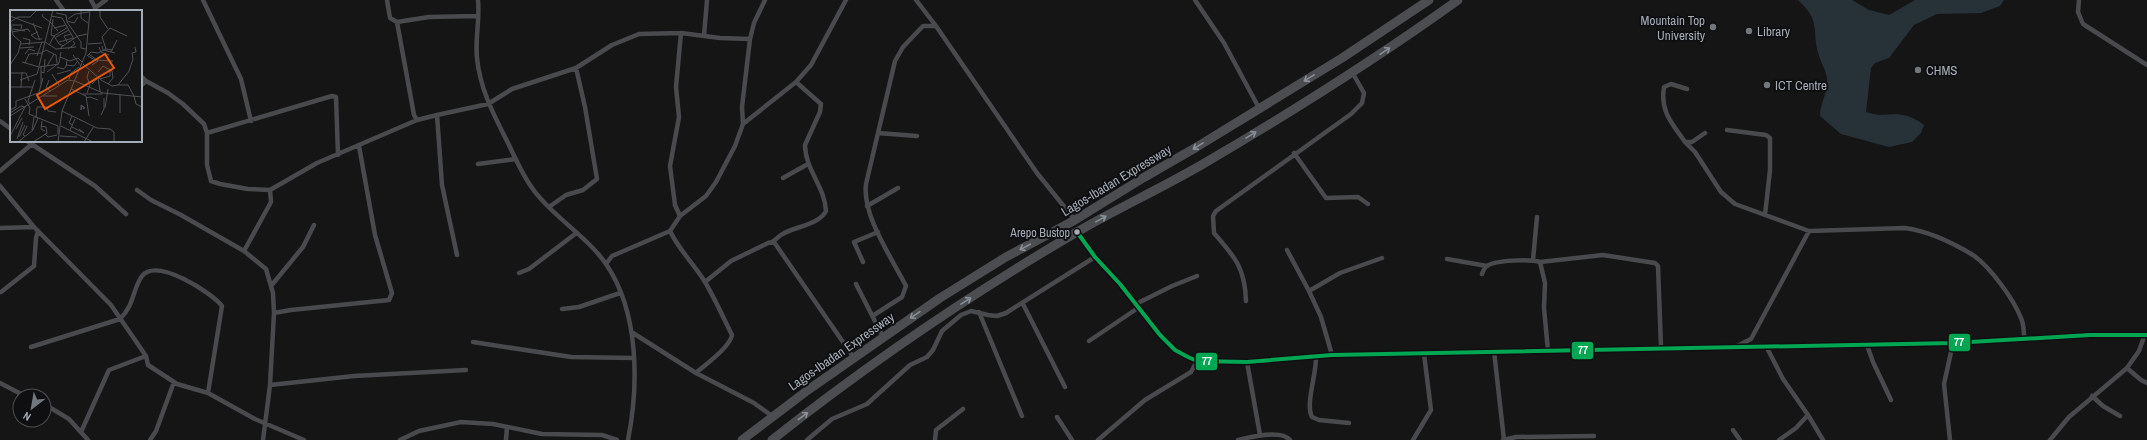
<svg xmlns="http://www.w3.org/2000/svg" width="2147" height="440" font-family="'Archivo Narrow',sans-serif">
<rect width="100%" height="100%" fill="#151515"/>
<!-- water -->
<path fill="#273138" d="M1798,0H1852L1869,10L1889,15L1915,0H2004L2000,6L1981,13L1937,14L1914,25L1889,58L1875,63L1871,68L1866,112C1887,120 1899,106 1924,125L1921,133L1912,142L1889,147L1841,134L1820,116C1820,103 1828,93 1827,79C1827,72 1821,63 1819,56C1811,30 1822,22 1798,0Z"/>
<g fill="none" stroke-linecap="round" stroke-linejoin="round">
<!-- minor -->
<path stroke="#484a4e" stroke-width="4.5" d="M56,0L64,11
M91,0L97,11
M203,0L241,79L251,121
M387,0L390,18L397,22
M478,0C480,19 475,38 477,58C480,90 495,117 509,145C515,158 522,173 530,185C550,215 587,236 606,264C639,312 639,384 628,440
M916,0L936,26L1037,173L1075,220
M1195,0L1224,43L1259,108
M2079,0L2078,12L2083,24L2147,65
M95,8L106,0
M704,36L707,0
M141,76L146,81L168,93L183,104L204,124L207,133V165L211,181L220,184L248,189L270,190L317,163L417,120
M141,86L146,81
M437,115L488,104L512,89L576,68L612,45L639,34L681,33L720,38L750,39
M0,121L11,129
M743,124L796,82L811,65L846,0
M1727,130L1766,135L1770,138V170L1765,215
M207,133L332,96L336,97L338,155
M878,133L917,136
M1705,133L1692,142H1685L1695,152L1721,192L1735,204L1809,231L1905,228C1928,231 1953,243 1973,255C1990,267 2013,298 2021,318C2024,324 2024,332 2024,339
M27,141L95,186L126,214
M1685,142C1672,123 1660,112 1664,87L1671,84L1687,89
M1294,153L1326,198L1358,197L1368,204
M478,164L516,159
M0,171L32,144
M783,178L808,164
M0,186L34,227L111,305L146,356L148,365L177,384L208,393L255,419L304,440
M137,190L151,200L181,215L244,251L266,269L273,293L274,313L270,385
M867,206L898,188
M549,207L566,195L583,190L597,179L585,107L576,68
M680,216L675,205L670,166L679,117L676,87L681,33
M0,228L34,227
M670,231C679,250 694,264 705,282C715,299 723,317 732,335C730,347 706,364 696,373
M774,242L854,358
M1287,250L1309,291L1340,273L1382,258
M244,251L271,202L270,190
M457,255L442,185L437,115L417,120L414,115L397,22L429,17L478,16
M1447,259L1487,266
M1533,260L1537,217
M863,262L854,242L878,232
M1540,262L1545,283L1544,308L1548,351
M606,264L612,256L670,231L680,216L706,196L716,182L735,146L743,124L742,107L750,39L754,23L765,0
M519,273L529,269L575,234
M1482,274C1483,271 1484,268 1487,266C1495,260 1531,259 1540,262L1603,255L1655,263L1658,266L1661,347
M705,282L731,261L768,243C775,242 775,239 781,235C794,226 818,226 826,211C825,187 805,169 805,145L820,112L821,104L796,82
M856,284L883,337
M271,286L303,247L314,225
M1309,291L1321,317L1332,355
M1,292L34,266L36,238L38,231
M1246,301C1245,268 1235,257 1214,233L1213,216L1216,211L1351,114L1362,103L1364,93L1352,72
M1023,304L1065,387
M1136,304L1172,286L1197,276
M562,309L579,307L620,293
M979,312L1022,416
M274,313L291,310L389,300L392,293L375,235L359,146
M874,315L902,297L906,286C892,258 862,216 866,184L895,61L903,47L923,26H936
M633,333L696,373L754,403L772,416
M1089,341L1138,308
M473,342L571,357L633,358
M1867,345L1873,362L1891,400
M1737,346L1751,339L1809,231
M1766,346L1783,379L1808,415L1823,440
M31,347L120,319C135,304 132,290 142,276C157,257 212,293 222,306L208,393
M848,348L877,325
M1494,351L1504,440
M1316,356C1317,373 1305,404 1312,417L1319,420L1349,423
M1247,362L1260,435
M2127,368L2141,380L2147,383
M0,383L25,396
M2092,396L2103,406L2120,416
M44,404L69,419L88,440
M1057,417L1072,440
M1733,430L1740,440
M81,432L109,370L146,356
M150,440L156,431L174,382
M263,440L270,385L354,376L466,370
M400,440L419,431L461,422L493,424L542,434L602,435L617,440
M506,440L507,427
M807,440L832,419L867,404L910,365L927,357L933,350L942,331L961,315L971,311L988,315L997,316L1006,313L1095,257
M935,440L936,430L963,409
M1098,440L1145,400L1191,372L1197,361
M1238,440C1250,437 1281,429 1290,440
M1413,440L1431,410L1424,354
M1503,440L1516,437L1594,436
M1779,440L1796,428L1808,415
M1950,440L1944,384L1953,343
M2050,440L2069,417L2127,368L2139,351L2145,334"/>
<!-- tertiary -->
<path stroke="#484a4e" stroke-width="6" d="M1077,232L1095,257L1120,284L1160,335L1175,350L1188,357L1197,361L1247,362L1332,355L1953,343L2090,335H2147"/>
<!-- motorway -->
<path stroke="#4b4d50" stroke-width="9" d="M742,440L808,390L940,298L1006,257L1075,220L1143,178L1195,148L1342,58L1429,0
M772,440C868,364 971,294 1077,232C1118,208 1162,188 1203,164C1290,113 1376,59 1458,0"/>
<!-- bus-1 casing -->
<g stroke="#0f0f11" stroke-width="7">
<path id="bus-1" d="M1077,232L1095,257L1120,284L1160,335L1175,350L1188,357L1197,361L1247,362L1332,355L1953,343L2090,335H2147"/>
</g>
<!-- bus-1 -->
<use href="#bus-1" stroke="#00a651" stroke-width="4"/>
</g>
<!-- one-way arrows -->
<defs><path id="oneway-shaft" d="M-6 0H5M1.5-3L5.5 0L1.5 3" fill="none" stroke-width="1.6" stroke-linecap="round" stroke-linejoin="round"/></defs>
<g stroke="#899098">
<use href="#oneway-shaft" transform="translate(1385 51) rotate(-34)"/>
<use href="#oneway-shaft" transform="translate(1309 78) rotate(149)"/>
<use href="#oneway-shaft" transform="translate(1251 135) rotate(-31)"/>
<use href="#oneway-shaft" transform="translate(1198 146) rotate(149)"/>
<use href="#oneway-shaft" transform="translate(1101 219) rotate(-29)"/>
<use href="#oneway-shaft" transform="translate(1025 247) rotate(152)"/>
<use href="#oneway-shaft" transform="translate(966 301) rotate(-32)"/>
<use href="#oneway-shaft" transform="translate(915 315) rotate(146)"/>
<use href="#oneway-shaft" transform="translate(803 416) rotate(-36)"/>
</g>
<!-- markers -->
<g fill="#72777e" stroke="#0f0f11" stroke-width="1.5">
<circle cx="1713" cy="27" r="4"/>
<circle cx="1749" cy="31" r="4"/>
<circle cx="1918" cy="70" r="4"/>
<circle cx="1767" cy="85" r="4"/>
</g>
<circle fill="#a4acb7" stroke="#0f0f11" stroke-width="1.5" cx="1077" cy="232" r="3.5"/>
<g text-anchor="middle" stroke-width="4" stroke-linejoin="round" paint-order="stroke">
<!-- bus labels -->
<g font-size="12" fill="#a4acb7" stroke="#0f0f11" text-anchor="end">
<text x="1070" y="237">Arepo Bustop</text>
</g>
<!-- poi labels -->
<g font-size="13" fill="#a4acb7" stroke="#0f0f11" text-anchor="start">
<text x="1705" y="25" text-anchor="end">Mountain Top<tspan x="1705" dy="15">University</tspan></text>
<text x="1757" y="36">Library</text>
<text x="1926" y="75">CHMS</text>
<text x="1775" y="90">ICT Centre</text>
</g>
<!-- street labels -->
<g font-size="13" fill="#a4acb7" stroke="#0f0f11">
<text transform="translate(1116 180) rotate(-31)" y="5">Lagos-Ibadan Expressway</text>
<text transform="translate(841 351) rotate(-35)" y="5">Lagos-Ibadan Expressway</text>
</g>
</g>
<!-- overview -->
<g transform="translate(10 10)">
<rect width="132" height="132" fill="#151515"/>
<path fill="none" stroke="#4e5156" stroke-width="1" d="M71,0V8L78,13M90,0V7L98,19M46,3L56,5L57,12L71,32V38L76,39M33,4L32,6L40,12M0,6L32,18M41,6L52,8L64,29M58,9L65,4L79,2M0,11L3,25L11,32L8,43L0,55M57,11L64,13L68,7M0,12L8,7H20L27,0M40,12L48,21M23,13L30,30M2,15H12L11,19M44,18L56,15M3,19L15,21M2,22L18,19L20,22M28,22L21,25L26,29H32M46,27L59,20M13,28L20,30L19,35M49,32L63,28M57,32L54,26L61,24M11,34L35,32L46,39L66,37M78,34L92,33M39,35L44,26L41,25L43,9M54,36L49,34L44,26L58,17M92,36L93,40L105,43M89,37L91,42L99,45M10,38L24,37M52,39L51,37L68,26L77,24M58,39L65,34L63,31M96,39L92,27L100,18L117,26M33,42L36,40L46,45L47,53M101,42L107,30M15,44L19,39L25,41M79,44L88,51L82,55M63,45L71,56M27,46L32,32M77,46L81,42L88,43L96,39L102,40M78,46L85,50L103,51M50,47L60,51L68,48L72,52M12,52L29,57L49,54M15,53L19,44L33,43M73,54L91,70L102,76L108,75L119,61L123,49L122,43L126,42L125,37M56,55L64,56L67,52M29,56L43,0M37,56L44,44M47,57L53,59L56,57L57,50M31,62L34,63L35,49M37,62L49,53L51,42M88,62L93,56L102,61L103,68L98,74M0,63H16L19,71M42,64L49,75M47,64L61,60M59,69L61,63L69,57M90,69L100,66V60M10,70L27,64L29,57M39,70L36,78L41,81M65,71L93,83L132,87M31,74V56M82,74L88,68L90,81M108,75H118L124,86M0,77H23M11,78L12,62M61,79L76,86L79,106M29,82L33,68M77,83L80,75L77,67L79,61M73,84H92V82M110,84V103M20,86L33,81M33,86H47M124,86L126,94L132,97M76,88L80,87L88,90M15,89L20,98L19,104L48,116V124M20,94L18,91L25,70M71,95L75,98L73,99L74,97L72,96L71,100ZM95,98L98,79M0,100L6,97V91L20,86M52,101L87,118L100,119L104,122V132M91,105L94,99V88M0,106L58,70L64,71M62,106L59,113L63,115M26,108L27,97H37L38,101L46,102M32,111L31,119L35,121M51,116L83,132M62,117L74,123L69,119M6,119L12,108M22,120L24,107M60,120L65,109M35,124L38,127L47,125M0,126L15,97L11,96L0,103M15,126L13,125L17,116M50,126L67,127M9,127L15,115M7,129L13,112M8,132L23,120L28,108M23,132L37,123L36,117L31,116M48,132L52,101L76,43L80,0M74,132L84,116"/>
<path fill="#e8590c" fill-opacity="0.15" stroke="#e8590c" stroke-width="2" d="M95,44L104,58L35,99L27,85Z"/>
<rect width="132" height="132" fill="none" stroke="#a4acb7" stroke-width="2"/>
</g>
<g stroke="#0f0f11" stroke-width="1.5">
<rect x="1948" y="333" width="23" height="19" rx="4" fill="#00a651"/>
<rect x="1571" y="341" width="23" height="19" rx="4" fill="#00a651"/>
<rect x="1195" y="352" width="23" height="19" rx="4" fill="#00a651"/>
</g>
<g font-size="11" text-anchor="middle" font-weight="bold" fill="#fff">
<text x="1959" y="346">77</text>
<text x="1583" y="354">77</text>
<text x="1207" y="365">77</text>
</g>
<!-- north arrow -->
<g transform="translate(32 408) rotate(211)"><circle r="19" fill="#0f0f11" stroke="#4b4e53"/>
<path d="M0-3L7 15L0 10L-7 15Z" fill="#72777e"/>
<text y="-6" font-size="11" font-weight="bold" text-anchor="middle" fill="#a4acb7">N</text>
</g>
</svg>
